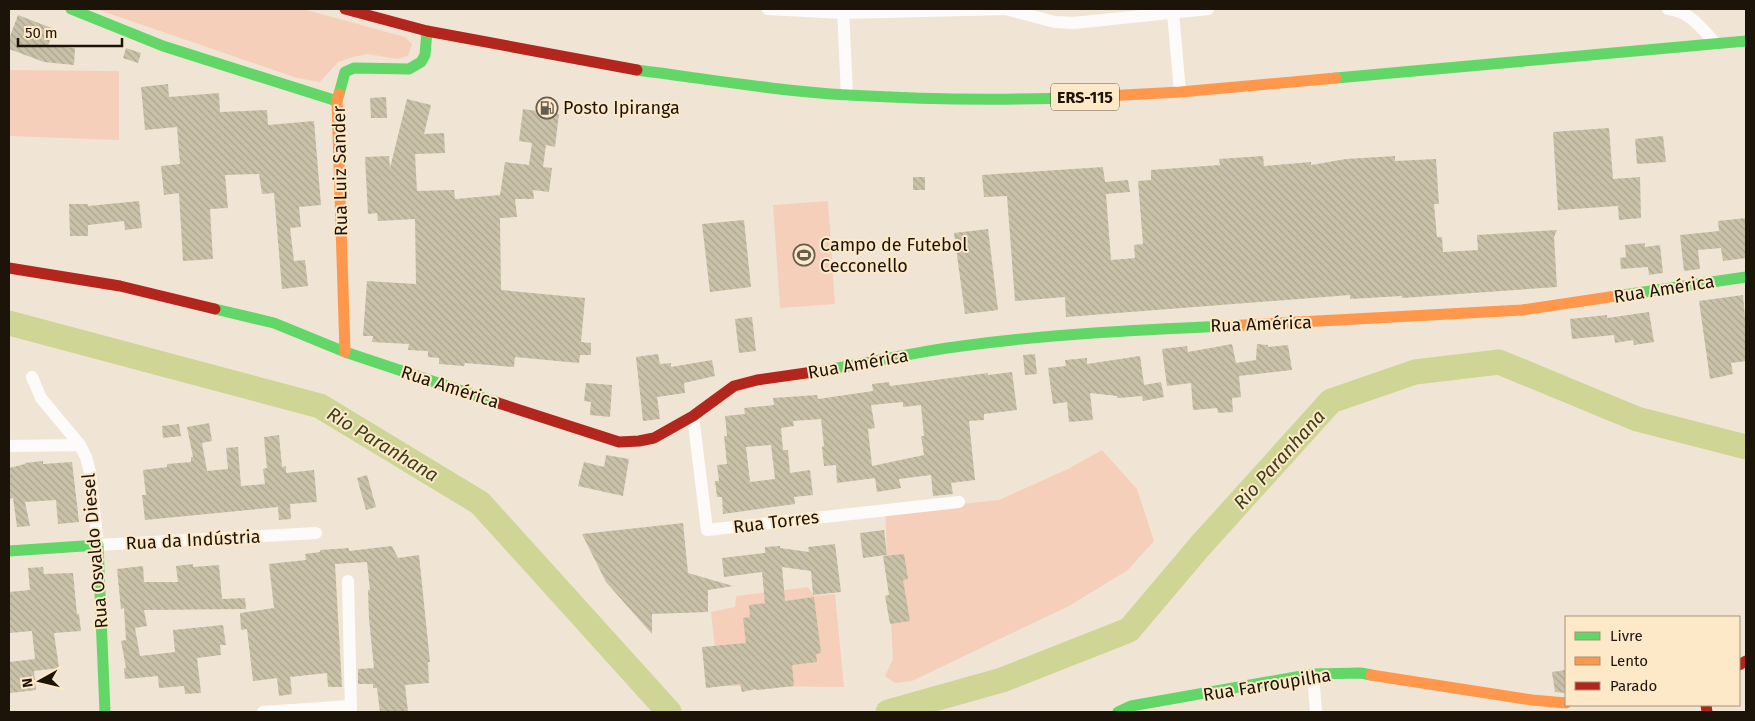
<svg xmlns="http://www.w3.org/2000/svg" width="1755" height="721" font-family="'Fira Sans',sans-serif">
<defs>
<pattern id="building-back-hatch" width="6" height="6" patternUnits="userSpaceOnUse" patternTransform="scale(1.25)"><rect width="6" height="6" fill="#c9c1a8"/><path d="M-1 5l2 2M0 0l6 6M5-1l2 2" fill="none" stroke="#aca58f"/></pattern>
</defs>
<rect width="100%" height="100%" fill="#f0e5d4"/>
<!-- grass -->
<path fill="#f6cfbb" d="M96,9H303L405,37L412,44L408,56L397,59L368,54L353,57L338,62L320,82L297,78Z
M9,70L119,71V140L9,136Z
M828,201L835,304L780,308L773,205Z
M1102,450L1137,489L1154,541L1128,570L1069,606L912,681L895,683L885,676L893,659L885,512L999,500L1068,469Z
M808,587L814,596L835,594L844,687L719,686L711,612L735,607L736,596Z"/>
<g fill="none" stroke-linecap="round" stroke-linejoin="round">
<!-- river -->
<path stroke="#ced595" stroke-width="25" d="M9,323L320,406L480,503L669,712
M888,712L1002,680L1129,630L1200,546L1331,401L1415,372L1499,362L1637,419L1746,447"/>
</g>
<!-- building -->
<path fill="url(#building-back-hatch)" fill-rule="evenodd" d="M18,15L54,29L48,46L75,48L74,65L44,62L9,49V39Z
M126,48L141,53L138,63L123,58Z
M168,84L169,97L219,93L220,112L267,110L268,125L314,121L321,205L299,207L301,227L290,228L294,261L305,260L308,286L282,289L274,193L262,194L259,174L225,175L228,208L210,209L213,259L183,261L179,193L164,195L161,166L180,164L177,127L145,130L141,87Z
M386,97L387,118H371L370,98Z
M407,99L431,105L424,134L444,133L445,153L415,154L417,191L454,190L455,199L500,195L505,162L529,165L532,143L519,141L523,109L559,114L555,147L546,145L543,167L552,168L549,192L533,190L534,199H515L517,217L500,218L501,290L585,298L581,342L591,343V355H580L579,363L515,357L514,367L465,363L464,366L439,364V358L428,357V351L408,350L409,344L372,342L373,336H363L367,281L416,284L415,219L378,221L377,213L368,214L365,157L389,156L390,168Z
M1609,128L1613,179L1640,177L1641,218L1619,220L1618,206L1558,210L1553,132Z
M1663,136L1666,162L1637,164L1635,139Z
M1263,156L1264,166L1311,162V165L1346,159L1395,156V161L1436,159L1439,204H1434L1437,237H1442L1443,252L1478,250L1477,235L1557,230L1554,237L1557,287L1402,298V296L1350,299V295L1066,317L1065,297L1015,301L1007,196L984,197L982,175L1103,167L1105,182L1128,180L1130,192L1106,194L1111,260L1135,258L1134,245L1143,244L1138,181L1151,180V170L1220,165L1219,159Z
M913,177H925V190H913Z
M139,201L142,228L125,230L124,221L88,225V236H70L69,204H88V206Z
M1746,218V258L1723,261L1721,248L1698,250L1700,269L1684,271L1680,235L1719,231L1718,221Z
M744,220L751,287L710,292L702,224Z
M988,229L998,310L965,314L954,233Z
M1645,243V247L1660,245L1663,273L1649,275L1648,267L1621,269L1620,258L1626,257L1625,245Z
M1743,295L1746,329V361L1731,363L1733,374L1710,379L1699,301Z
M1649,312L1654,342L1634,345L1633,340L1615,343L1614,335L1572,339L1570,319L1607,315V318Z
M752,317L756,351L739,353L735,319Z
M1232,344L1236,363L1256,360L1257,344L1268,345V347L1288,345L1292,370L1239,376L1241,397L1232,398L1233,412L1218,413L1217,408L1193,410L1191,383L1167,386L1162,349L1187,346L1188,352Z
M658,354L660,364L671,363V367L712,360L715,376L684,383L685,393L657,397L660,419L643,421L636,357Z
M1035,354L1037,374L1025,375L1023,355Z
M1140,356L1144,385L1161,382L1164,397L1143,401L1142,396L1118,398L1117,396L1090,393L1093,420L1069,422L1067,402L1053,404L1048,368L1066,366L1065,360L1087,358V364Z
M1012,372L1017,410L984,414V420L969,421L975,480L951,483L953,494L933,496L931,475L899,479L901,488L877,492L875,478L837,483L836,465L824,466L822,447L824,446L821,419L793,421L794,426L781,428L783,450H788L790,473L810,470L813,495L794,497L795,504L723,514L722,497H717L715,481H719L717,465L727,464L724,436H727L725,416L745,414L744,408L774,405L773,398L817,395L818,399L873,391L872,384L889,382L890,386L988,373V375ZM903,402V407L921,405L924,436H921L924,455L872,466L868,429L875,428L871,405ZM771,445L775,479L750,482L746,447Z
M586,383L612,385L610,417L590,415L591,402L584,401Z
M209,423L212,441L202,443L207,471L228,469L226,448L238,447L241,486L265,484L263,469L267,468L264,437L279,435L282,467L286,466V473L314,470L317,502L290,504L291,519L279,520L278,507L145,520L142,495H146L143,470L167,467V464L191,462V457H193L187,427Z
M179,424L181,436L163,438L162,426Z
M606,455L629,459L623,496L578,486L584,462L604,467Z
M43,461V464L72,462L79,522L58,524L56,500L25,502L30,526L17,527L13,498L9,499V468L25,464V463Z
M367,475L376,507L366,510L357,478Z
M683,523L688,573L733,586L708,590V612L652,614V634L606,582L582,534Z
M884,530L887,555L863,558L860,533Z
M835,544L841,592L813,595L811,571L782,567L785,601L814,597L821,653L816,654L817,662L792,665L794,686L757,690L756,689L742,692L740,684L706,688L702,647L746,643L743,618L750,617L749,605L765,603L762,572L724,577L722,558L765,553V547L780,546V548L809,552L808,547Z
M392,546L398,558L419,555L430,662H428L429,683L405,685L408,712H380L377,688H373V684H358V669L374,668L369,619L368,590H370L367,562L335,564L342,687H328L327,673L290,677L292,694L279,696L277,678L253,681L247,629L241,630L240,613L274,608L269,564L306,560L305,554L320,552V550L349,548V551Z
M904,554L908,579L903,580L910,621L890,624L885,596L889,595L883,556Z
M193,564V567L219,565L222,599L245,598L246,609L144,610L147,626L135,628L140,656L175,652L173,630L223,625L226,645H220L221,655L197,658L201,693L185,694L184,686L159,688L158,676L125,679L124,668H126L121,641L126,640L124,608L121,609L117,569L143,566L144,582H178L176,566Z
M43,567L44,574L73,573L77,614H79L81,631L54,633L59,668L34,671L36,690L10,693L9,662L35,659L32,631L9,633V592L30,590L28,568Z
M1566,670V693L1555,692L1552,672Z"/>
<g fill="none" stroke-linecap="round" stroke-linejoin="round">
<!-- street -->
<path stroke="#fdfbf9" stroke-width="12" d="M768,9L843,13L1005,9L1055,22L1074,23L1208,9
M843,9L847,95
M1668,9C1690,11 1702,29 1716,44
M1173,13L1180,92
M32,377L41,398L80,445L86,457L90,472L98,545L316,533
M693,416L707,530L959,502
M9,446L80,445
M348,581L351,712
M1313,674L1316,712
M263,712L351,706"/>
<!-- fast -->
<path stroke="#63d668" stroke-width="11" d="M71,9L163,46L337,101
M637,70C707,79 778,91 848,95C934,100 1020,101 1106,96
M1336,78L1746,41
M339,94L345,72L354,68L409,69L421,62L425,55L427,31
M1623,295L1746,277
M215,309L274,323L345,352L495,402
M813,372C863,365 912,352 962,346C1050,334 1138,330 1226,326
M9,551L98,545L105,712
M1118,712L1131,706L1313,674L1361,673L1371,675"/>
<!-- slow -->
<path stroke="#ff974d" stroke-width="11" d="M339,94L337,101L345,352
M1106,96L1180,92L1336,78
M1226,326L1522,310L1623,295
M1371,675L1532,700L1566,703"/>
<!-- jam -->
<path stroke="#b3261e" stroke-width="11" d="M345,9L427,31L637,70
M9,268L120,286L215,309
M495,402L619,442L639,441L654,438L693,416L734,386L757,380L813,372
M1739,665L1746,661
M1706,705L1707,712"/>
</g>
<!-- icons -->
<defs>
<g id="fuel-ring" transform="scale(1.125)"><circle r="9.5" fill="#fde8c7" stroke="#665d50" stroke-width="1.5"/><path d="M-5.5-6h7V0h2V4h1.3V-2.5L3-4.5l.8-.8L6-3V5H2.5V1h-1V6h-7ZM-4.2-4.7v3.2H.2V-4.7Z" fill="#665d50"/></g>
<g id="stadium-ring" transform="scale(1.125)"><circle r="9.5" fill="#fde8c7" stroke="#665d50" stroke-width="1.5"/><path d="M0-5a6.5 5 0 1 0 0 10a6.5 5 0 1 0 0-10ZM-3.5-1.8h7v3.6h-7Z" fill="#665d50"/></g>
</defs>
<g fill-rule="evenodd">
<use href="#fuel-ring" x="547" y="108"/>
<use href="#stadium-ring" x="804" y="255"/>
</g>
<g text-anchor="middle" stroke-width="4" stroke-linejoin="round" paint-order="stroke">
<!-- shield labels -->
<rect fill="#fde8c7" stroke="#605442" stroke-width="1" x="1051" y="83.5" width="68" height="27" rx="4"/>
<g font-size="16" font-weight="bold" fill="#1c1409">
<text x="1085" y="103">ERS-115</text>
</g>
<!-- poi labels -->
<g font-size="18" fill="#1c1409" stroke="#fde8c7" text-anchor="start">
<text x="563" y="114">Posto Ipiranga</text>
<text x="820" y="251">Campo de Futebol<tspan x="820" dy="21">Cecconello</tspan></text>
</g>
<!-- street labels -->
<g font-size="18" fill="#1c1409" stroke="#fde8c7">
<text transform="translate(340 171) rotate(-91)" y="6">Rua Luiz Sander</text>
<text transform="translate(1664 289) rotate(-9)" y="6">Rua América</text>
<text transform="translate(1261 324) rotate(-2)" y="6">Rua América</text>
<text transform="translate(858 364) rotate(-10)" y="6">Rua América</text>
<text transform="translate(450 387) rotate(18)" y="6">Rua América</text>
<text transform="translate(776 522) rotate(-7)" y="6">Rua Torres</text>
<text transform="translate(193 540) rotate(-3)" y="6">Rua da Indústria</text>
<text transform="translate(95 551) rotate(-95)" y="6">Rua Osvaldo Diesel</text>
<text transform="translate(1267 685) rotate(-9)" y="6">Rua Farroupilha</text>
</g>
<!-- water labels -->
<g font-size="19" font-style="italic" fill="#393f1b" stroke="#fde8c7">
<text transform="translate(383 444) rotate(31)" y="7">Rio Paranhana</text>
<text transform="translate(1279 459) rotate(-48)" y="7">Rio Paranhana</text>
</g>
</g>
<!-- border -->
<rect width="1755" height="721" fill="none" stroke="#1c1409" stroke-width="20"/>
<!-- legend -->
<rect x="1565" y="616" width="175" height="90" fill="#fde8c7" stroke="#a3937b"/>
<rect x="1575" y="632" width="25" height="8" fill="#63d668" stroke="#a3937b"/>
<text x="1610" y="641" font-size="15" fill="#1c1409">Livre</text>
<rect x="1575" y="657" width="25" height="8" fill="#ff974d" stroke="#a3937b"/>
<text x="1610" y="666" font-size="15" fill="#1c1409">Lento</text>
<rect x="1575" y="682" width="25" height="8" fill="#b3261e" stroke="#a3937b"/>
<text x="1610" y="691" font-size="15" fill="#1c1409">Parado</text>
<!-- north arrow -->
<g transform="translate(40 681) rotate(262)" stroke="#fde8c7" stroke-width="4" paint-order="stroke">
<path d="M0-4L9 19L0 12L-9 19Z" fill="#1c1409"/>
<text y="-8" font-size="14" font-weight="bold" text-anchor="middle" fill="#1c1409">N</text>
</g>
<!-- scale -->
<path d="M18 38v8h104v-8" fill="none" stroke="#1c1409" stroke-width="2.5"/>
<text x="25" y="38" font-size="15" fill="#1c1409" stroke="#fde8c7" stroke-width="4" paint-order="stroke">50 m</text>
</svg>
